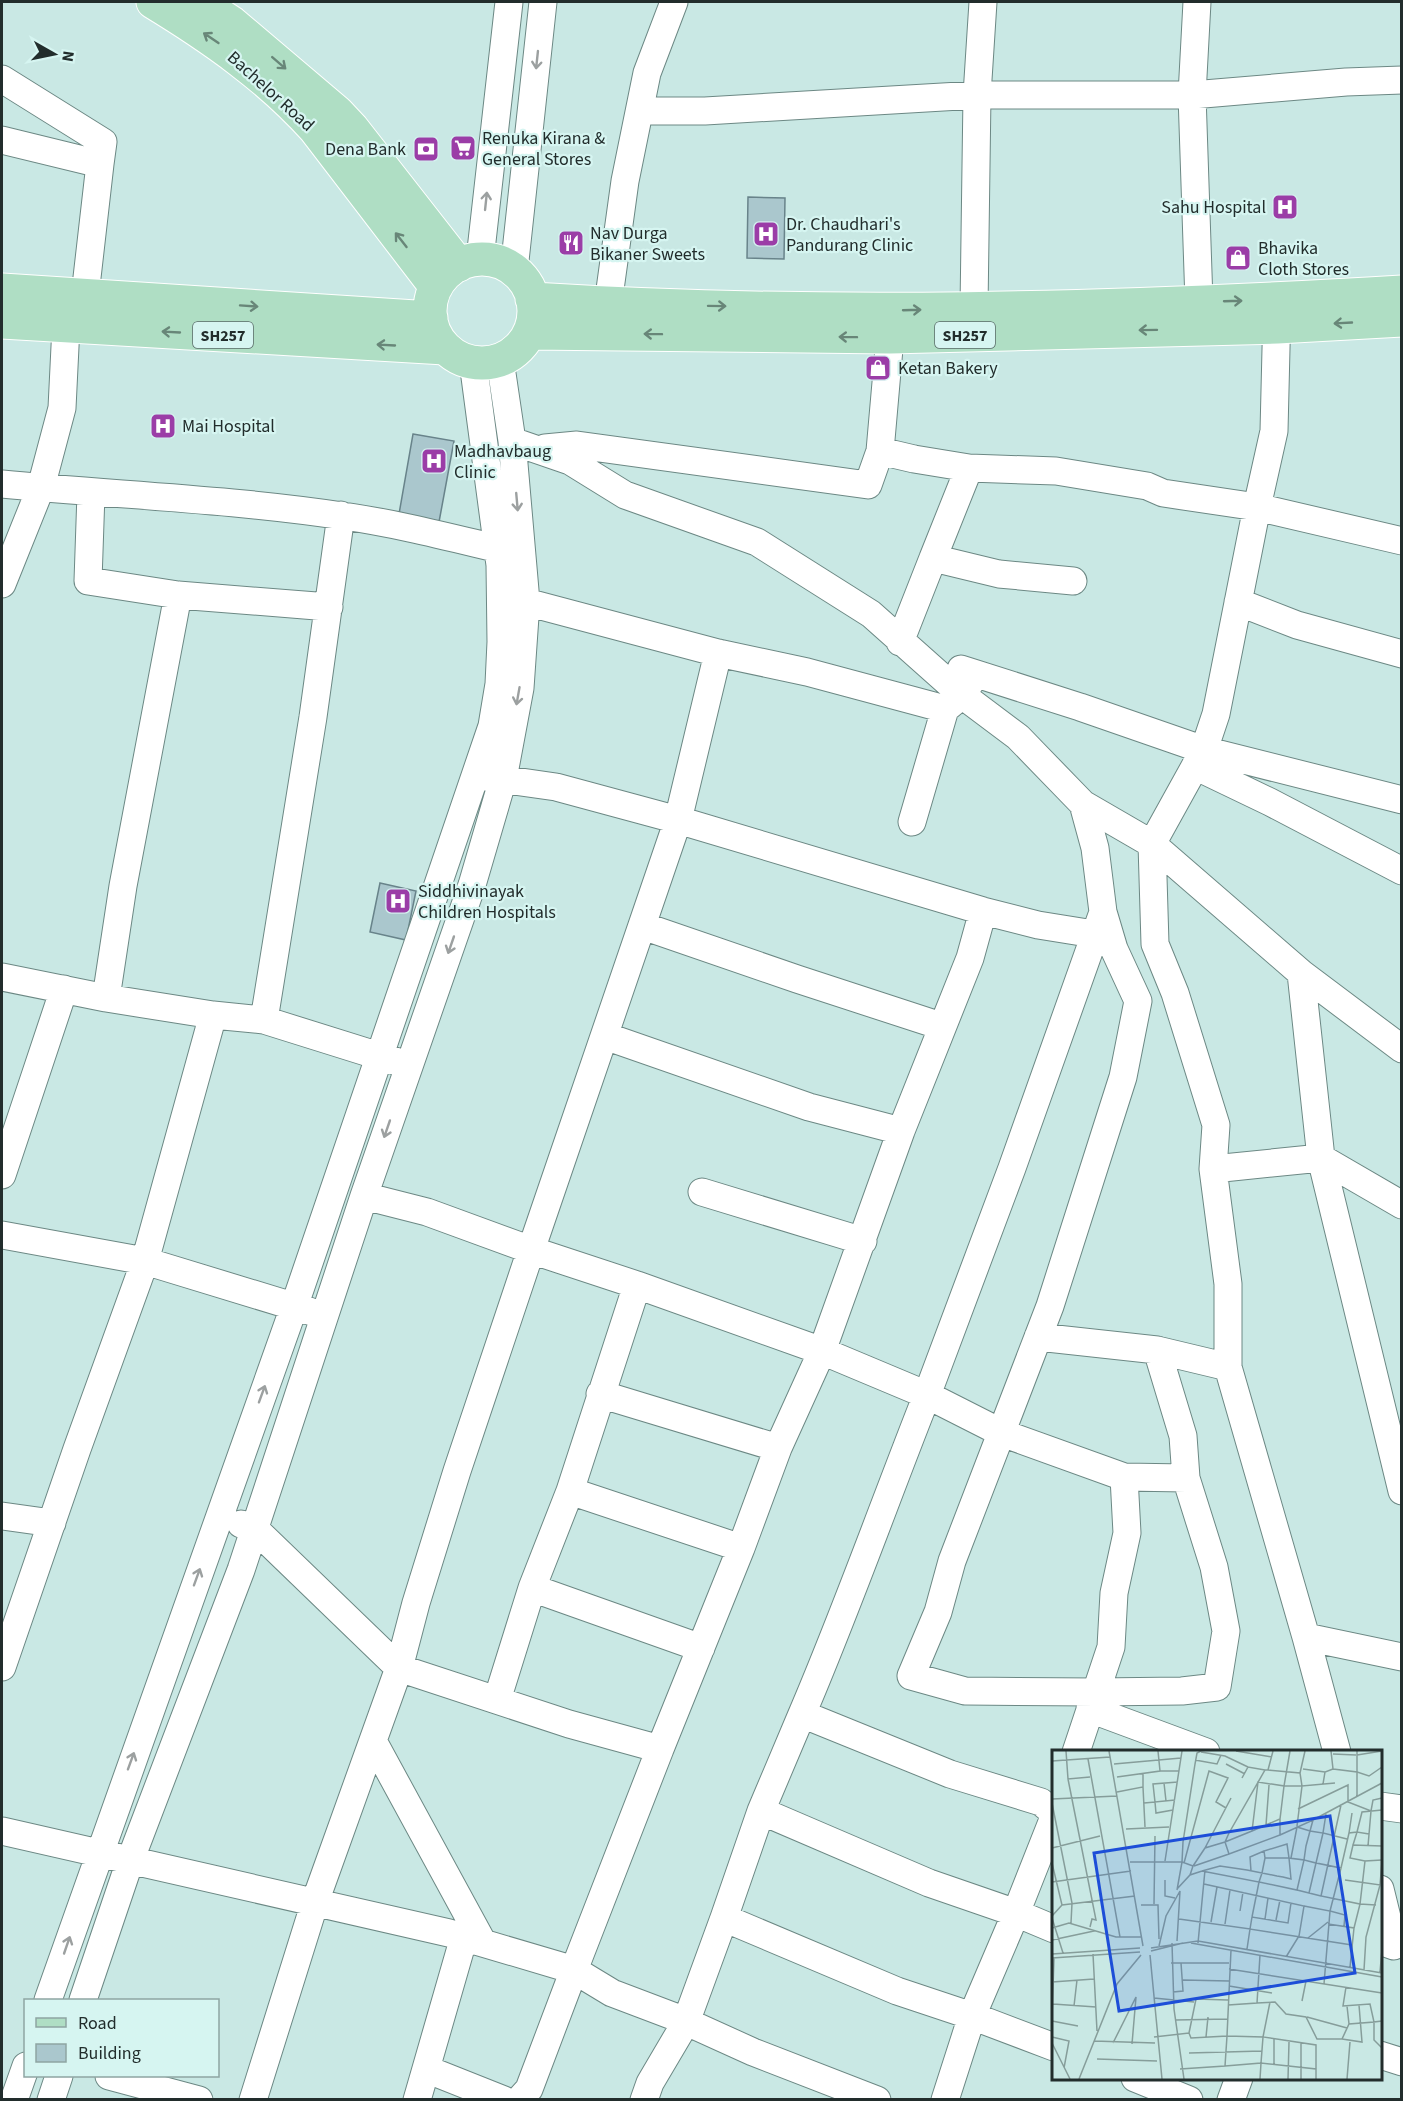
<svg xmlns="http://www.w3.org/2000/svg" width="1403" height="2101" font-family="'Source Sans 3',sans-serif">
<rect width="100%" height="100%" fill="#c9e8e4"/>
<!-- building -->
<path fill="#aac7cd" stroke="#68838a" stroke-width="1.5" d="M748,197L785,198L784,259L747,258Z
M413,434L454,441L439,522L399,514Z
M380,883L416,891L406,940L370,932Z"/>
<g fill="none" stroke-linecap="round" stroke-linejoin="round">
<!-- minor casing -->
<g stroke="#6c8884" stroke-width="29">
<path id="minor" d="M1197,2L1192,95L1199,302
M2,79L103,142L100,164L2,140
M640,111H705L977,95H1192L1346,82L1402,80
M480,259L509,2
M514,270L543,2
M85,295L100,164
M608,304L625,181L647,73L674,2
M974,308L977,95L983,2
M512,441L570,461L625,495L757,542L871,614L962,695L945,709L807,672L718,653L526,602
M545,448L577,445L868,485L880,451L890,337
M880,451L914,459L969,468L1056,471L1147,486L1163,493L1257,507L1402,541
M2,484C115,495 230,499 343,516C400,524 456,539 512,552
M91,493L88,581L178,595L329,607
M933,558L969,468
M2,584L41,487L62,408L66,326
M1238,602L1297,625L1402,654
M900,642L933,558L999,574L1073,581
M961,669L1080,707L1204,750L1216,714L1257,507L1274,431L1277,308
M1195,766L1270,802L1402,871
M486,777L556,787L678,820L983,911L1038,925L1094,934L1108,944
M1083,804L1152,844L1204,750L1402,800
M912,822L945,709
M1152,844L1301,973L1321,1158L1402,1491
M1152,844L1155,944L1175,993L1216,1125L1213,1169
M643,926L797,979L941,1026
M1301,973L1402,1049
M2,977L106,998L213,1015L264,1020L395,1061
M106,998L123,886L178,595
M264,1020L313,717L341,515
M605,1036L809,1107L901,1131
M2,1175L64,989
M702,1192L863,1241
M1402,1205L1321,1158L1213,1169L1228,1284V1367L1306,1637L1402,1657
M2,1235L145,1261L309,1311
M637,1285L822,1351L927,1395L1012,1168L1103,912L1095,848L1083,804L1018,737L962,695L976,674
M1038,1337L1157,1350L1183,1436L1186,1478
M1157,1350L1228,1367
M600,1394L778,1448
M570,1491L741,1548
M2,1516L52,1523
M241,1524L254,1528L399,1668L569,1724L660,1749L741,1548L778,1448L822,1351L901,1131L970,958L983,911
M1306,1637L1337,1752
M701,1648L532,1588L570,1491L637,1285L531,1250L678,820L718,653
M2,1667L77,1449L145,1261L213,1015
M497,1700L532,1588
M1090,1709L1206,1752
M373,1741L483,1943
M1076,1752L1096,1692L1182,1691L1217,1687L1226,1631L1214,1567L1186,1478L1124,1477
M1380,1806L1402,1809
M761,1811L929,1883L1016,1913L972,2016L945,2100
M1054,1813L1041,1802L950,1774L802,1714C847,1609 885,1501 927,1395L1002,1433L1124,1477L1127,1533L1114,1593L1111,1647L1096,1692L965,1691L911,1676L938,1612L952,1561L1050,1306L1123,1077L1138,1001L1114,949L1103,912
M1054,1817L1016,1913L1054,1929
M2,1831L449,1933L574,1970L660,1749
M1380,1889L1394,1946L1380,1941
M724,1918L761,1811L802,1714
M48,2000L294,1307L492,726L499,684L501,642L500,565L473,362
M83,2000L130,1861L241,1570L364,1196L472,885L503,779L520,688L526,602L512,441L500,360
M1380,2055L1402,2062
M426,2069L504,2100
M109,2076L199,2100
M1135,2078L1189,2100
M14,2100L26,2066
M51,2100L59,2076
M253,2100L315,1902L399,1668L416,1603L457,1471L531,1250L427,1212L364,1196
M417,2100L464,1937
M519,2100L529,2089L574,1970L612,1993L678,2018L753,2052L877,2100
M644,2100L650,2083L686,2022L724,1918L897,1991L972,2016L1054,2047
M1231,2100L1239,2078"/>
</g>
<!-- major casing -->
<g stroke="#fff" stroke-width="35">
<path id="major" d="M153,2C212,38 268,77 315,129L436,287
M200,2L232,23L337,112L352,128L459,265
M430 311a52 52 0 1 1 104 0a52 52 0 1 1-104 0Z
M2,290L431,318
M532,299C822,317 1112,309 1402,292
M2,322L445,348
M529,333L890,337L1277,327L1402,320"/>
</g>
<!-- minor -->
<use href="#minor" stroke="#fff" stroke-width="27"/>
<!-- major -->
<use href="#major" stroke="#afdec4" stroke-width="33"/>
</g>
<!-- one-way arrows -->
<defs><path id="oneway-shaft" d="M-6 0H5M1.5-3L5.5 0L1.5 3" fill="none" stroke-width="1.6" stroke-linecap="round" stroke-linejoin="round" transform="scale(1.5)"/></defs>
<g stroke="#688678">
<use href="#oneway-shaft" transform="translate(211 38) rotate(-146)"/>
<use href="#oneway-shaft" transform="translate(279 63) rotate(41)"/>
<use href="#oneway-shaft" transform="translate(401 240) rotate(-128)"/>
<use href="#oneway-shaft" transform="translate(1233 301) rotate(-2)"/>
<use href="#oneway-shaft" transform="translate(249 306) rotate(4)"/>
<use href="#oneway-shaft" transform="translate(717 306) rotate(1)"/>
<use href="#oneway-shaft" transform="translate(912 310) rotate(-2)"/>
<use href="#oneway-shaft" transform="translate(1343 323) rotate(177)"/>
<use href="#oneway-shaft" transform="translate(1148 330) rotate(179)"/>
<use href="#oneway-shaft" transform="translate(171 332) rotate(-177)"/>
<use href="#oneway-shaft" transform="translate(653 334) rotate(-179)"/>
<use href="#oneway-shaft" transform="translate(848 337) rotate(-179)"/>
<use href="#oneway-shaft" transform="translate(386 345) rotate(-177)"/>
</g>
<g stroke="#9ca0a0">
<use href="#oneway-shaft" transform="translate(537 60) rotate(96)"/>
<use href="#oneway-shaft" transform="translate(486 201) rotate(-84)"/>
<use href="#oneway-shaft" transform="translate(517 502) rotate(85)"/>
<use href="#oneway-shaft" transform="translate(518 696) rotate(100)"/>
<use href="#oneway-shaft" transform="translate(451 945) rotate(109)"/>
<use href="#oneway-shaft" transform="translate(387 1129) rotate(109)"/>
<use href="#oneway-shaft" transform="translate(262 1394) rotate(-70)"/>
<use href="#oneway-shaft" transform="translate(197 1577) rotate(-70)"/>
<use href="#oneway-shaft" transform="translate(131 1761) rotate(-70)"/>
<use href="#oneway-shaft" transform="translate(67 1945) rotate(-71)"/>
</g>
<!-- icons -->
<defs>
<g id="supermarket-square" transform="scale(1.35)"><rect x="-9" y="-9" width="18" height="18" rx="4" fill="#9b3da7" stroke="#d6f5f1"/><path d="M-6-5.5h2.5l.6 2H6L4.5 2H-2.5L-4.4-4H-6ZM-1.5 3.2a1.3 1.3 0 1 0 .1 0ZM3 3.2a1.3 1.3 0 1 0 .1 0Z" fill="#fff"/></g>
<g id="bank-square" transform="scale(1.35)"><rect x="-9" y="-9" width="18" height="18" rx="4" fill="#9b3da7" stroke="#d6f5f1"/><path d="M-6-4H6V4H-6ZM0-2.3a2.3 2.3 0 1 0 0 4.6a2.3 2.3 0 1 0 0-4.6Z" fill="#fff"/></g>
<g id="hospital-square" transform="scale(1.35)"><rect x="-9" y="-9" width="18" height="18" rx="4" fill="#9b3da7" stroke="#d6f5f1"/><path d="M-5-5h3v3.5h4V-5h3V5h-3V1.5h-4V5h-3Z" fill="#fff"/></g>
<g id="restaurant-square" transform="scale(1.35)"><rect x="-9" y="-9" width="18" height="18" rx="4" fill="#9b3da7" stroke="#d6f5f1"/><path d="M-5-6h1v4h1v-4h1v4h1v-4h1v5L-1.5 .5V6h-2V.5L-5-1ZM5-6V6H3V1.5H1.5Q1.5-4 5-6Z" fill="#fff"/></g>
<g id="shop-square" transform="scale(1.35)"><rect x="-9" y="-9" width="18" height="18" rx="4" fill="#9b3da7" stroke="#d6f5f1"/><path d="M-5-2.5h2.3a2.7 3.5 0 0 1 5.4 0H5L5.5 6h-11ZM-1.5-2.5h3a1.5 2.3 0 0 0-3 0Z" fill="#fff"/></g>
</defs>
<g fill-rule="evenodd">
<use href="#supermarket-square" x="463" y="148"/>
<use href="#bank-square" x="426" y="149"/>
<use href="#hospital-square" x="1285" y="207"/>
<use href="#hospital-square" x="766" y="234"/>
<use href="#restaurant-square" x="571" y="243"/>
<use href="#shop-square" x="1238" y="258"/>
<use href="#shop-square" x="878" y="368"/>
<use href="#hospital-square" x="163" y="426"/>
<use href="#hospital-square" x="434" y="461"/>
<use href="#hospital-square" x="398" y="901"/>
</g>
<g text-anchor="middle" stroke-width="4.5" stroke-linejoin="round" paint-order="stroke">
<!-- shield labels -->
<g fill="#d6f5f1" stroke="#586967" stroke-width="1.5">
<rect x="193" y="322" width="60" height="26" rx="4.5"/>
<rect x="935" y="322" width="60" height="26" rx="4.5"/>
</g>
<g font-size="16" font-weight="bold" fill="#222d2c">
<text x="223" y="341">SH257</text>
<text x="965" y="341">SH257</text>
</g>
<!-- street labels -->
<g font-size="18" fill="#222d2c" stroke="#d6f5f1">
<text transform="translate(271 91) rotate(42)" y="6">Bachelor Road</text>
</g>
<!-- poi labels -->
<g font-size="18" fill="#222d2c" stroke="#d6f5f1" text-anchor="start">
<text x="482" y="144">Renuka Kirana &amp;<tspan x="482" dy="21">General Stores</tspan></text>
<text x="406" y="155" text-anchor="end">Dena Bank</text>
<text x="1266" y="213" text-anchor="end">Sahu Hospital</text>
<text x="786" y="230">Dr. Chaudhari's<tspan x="786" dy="21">Pandurang Clinic</tspan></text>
<text x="590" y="239">Nav Durga<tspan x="590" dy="21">Bikaner Sweets</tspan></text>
<text x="1258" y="254">Bhavika<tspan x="1258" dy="21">Cloth Stores</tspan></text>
<text x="898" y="374">Ketan Bakery</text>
<text x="182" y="432">Mai Hospital</text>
<text x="454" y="457">Madhavbaug<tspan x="454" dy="21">Clinic</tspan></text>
<text x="418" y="897">Siddhivinayak<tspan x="418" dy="21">Children Hospitals</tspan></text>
</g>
</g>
<!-- overview -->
<g transform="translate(1052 1750)">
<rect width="330" height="330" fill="#c9e8e4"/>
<path fill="none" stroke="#869d9a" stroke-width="1.5" d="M14,1L16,29L38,27M57,1L91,196M184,1L220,7M221,1L216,20H213L177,83L173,92L177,104L228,85V69M238,1L232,36H250L245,76M305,1V22L317,26L330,17M149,2L173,6L196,17M281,4L304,5M305,5L330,1M36,9L68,187M143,10L165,14L169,5M0,11L58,7M62,14L129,8M174,14L193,24M251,19L273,22M281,19L305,22V46M216,20L248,23L250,36L283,33M108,21H127M248,23L253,1M65,27L108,21L106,1M190,28L196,17L213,20M16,29L44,170L40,169L38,177M112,33L114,51M271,34L273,22L281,19L279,1M91,37L93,77M65,42L91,37V23M0,49L65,46M123,50L103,52L101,34L126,32M0,53L20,153L19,173M92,53L103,52L104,63L121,60M289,55L269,146L308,154L313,111L330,110M246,59L296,35V52L319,61L321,50L330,48M274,64L271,83L295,89M261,70L330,33M214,75L217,35M74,79L117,77M297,83L300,63M228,85L261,70L258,81L254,96L252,110L264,113L271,83L258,81L245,77L239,108M301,95L305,82L317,84M316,96L319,61M0,98L48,86M153,98L179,48M113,111L130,1M313,111L298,108L301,95L330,96M78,112H130L125,140M0,113L10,155L0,166M132,113L157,21L176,28L164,52L174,58M141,116L153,98L173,92L200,81L228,69L232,36L206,32L200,81M142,116L177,104M289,118L278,161L293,165L292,176M150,121L168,116L195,120L225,126L231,127L239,129L237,108H213L210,123L207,132L245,140L252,110L237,108L235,94L212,101L213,108M199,121L198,107L212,101M138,125L141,116L130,112L131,92L143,14L145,3L149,1M113,130V146L123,148M293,130L328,135L330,111M0,132L79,121M152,134L252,156L247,186L234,207M125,139L138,125L150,121L207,132L200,167M245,140L269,146M257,143L264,113L289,118L297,83L305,82L310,62L330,60M102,154L103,86M10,155L83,146M89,155H106L107,189M252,156L278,161L272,234M188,161L191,142M0,168L11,203M127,169L198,179L200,167L236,173L239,153M213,169L216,148M224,170L228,150M159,172L165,137M173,174L178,140M276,174L302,178L298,217M0,178L17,173L64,187H90M302,178L308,154L324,155M256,188L276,172M0,190L42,181M120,193L122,259L132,329M139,193L330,227M146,193L153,120M107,196L114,166L128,141L125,191M99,198L146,191L330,223M195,199L198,179L300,195M99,201L131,193M0,204L88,198M41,204L45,281M98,205L110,329M0,208L88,202M119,213H177M177,219L330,243M312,220L314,187L328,135M328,222L330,199M131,230L177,231M0,232L42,229M177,236L220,243M121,242L131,241L129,213M102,248L142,252M250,251L254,231M218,252L211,287L264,295V319M205,253L223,252L234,264L254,267L265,289H290L297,274L322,272L318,254L291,256L294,237M1,254L44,257M176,255L205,253L208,205M22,256L25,230M295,256L297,274M0,267L2,208M255,267L295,278M123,270L176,269M0,271L26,276M330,271L322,272V290L330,298M137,283L144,249L176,250M0,287L17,291L12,318M102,287L137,283L139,288L175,286L179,200M154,287L156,267M290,289L310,292L307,255M42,291L103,293M0,293L18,329M61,293L84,247L80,294M137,303L210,301M45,309L105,311M222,315V289M128,319L173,316L175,286L211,287L209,313L173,316M27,329L65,234L89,205M208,329L209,313L264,319V329M236,329L237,292M249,329V293M295,329L298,292"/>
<path fill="#1d4ed8" fill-opacity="0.15" stroke="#1d4ed8" stroke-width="3" d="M278,66L303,223L67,261L42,103Z"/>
<rect width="330" height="330" fill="none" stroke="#222d2c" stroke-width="3"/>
</g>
<!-- border -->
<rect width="1403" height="2101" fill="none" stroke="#222d2c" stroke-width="6"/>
<!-- legend -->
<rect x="24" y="1999" width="195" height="78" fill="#d6f5f1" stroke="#8ea5a2" stroke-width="1.5"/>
<rect x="36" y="2018" width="30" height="9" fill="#afdec4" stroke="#8ea5a2" stroke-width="1.5"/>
<text x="78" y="2029" font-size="18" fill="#222d2c">Road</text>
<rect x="36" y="2044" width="30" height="18" fill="#aac7cd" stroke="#8ea5a2" stroke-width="1.5"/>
<text x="78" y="2059" font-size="18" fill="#222d2c">Building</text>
<!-- north arrow -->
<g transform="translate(54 54) rotate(99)" stroke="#d6f5f1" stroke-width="4.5" paint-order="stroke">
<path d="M0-4.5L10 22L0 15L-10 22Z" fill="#222d2c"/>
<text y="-9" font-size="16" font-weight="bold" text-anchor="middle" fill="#222d2c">N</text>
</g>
</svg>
